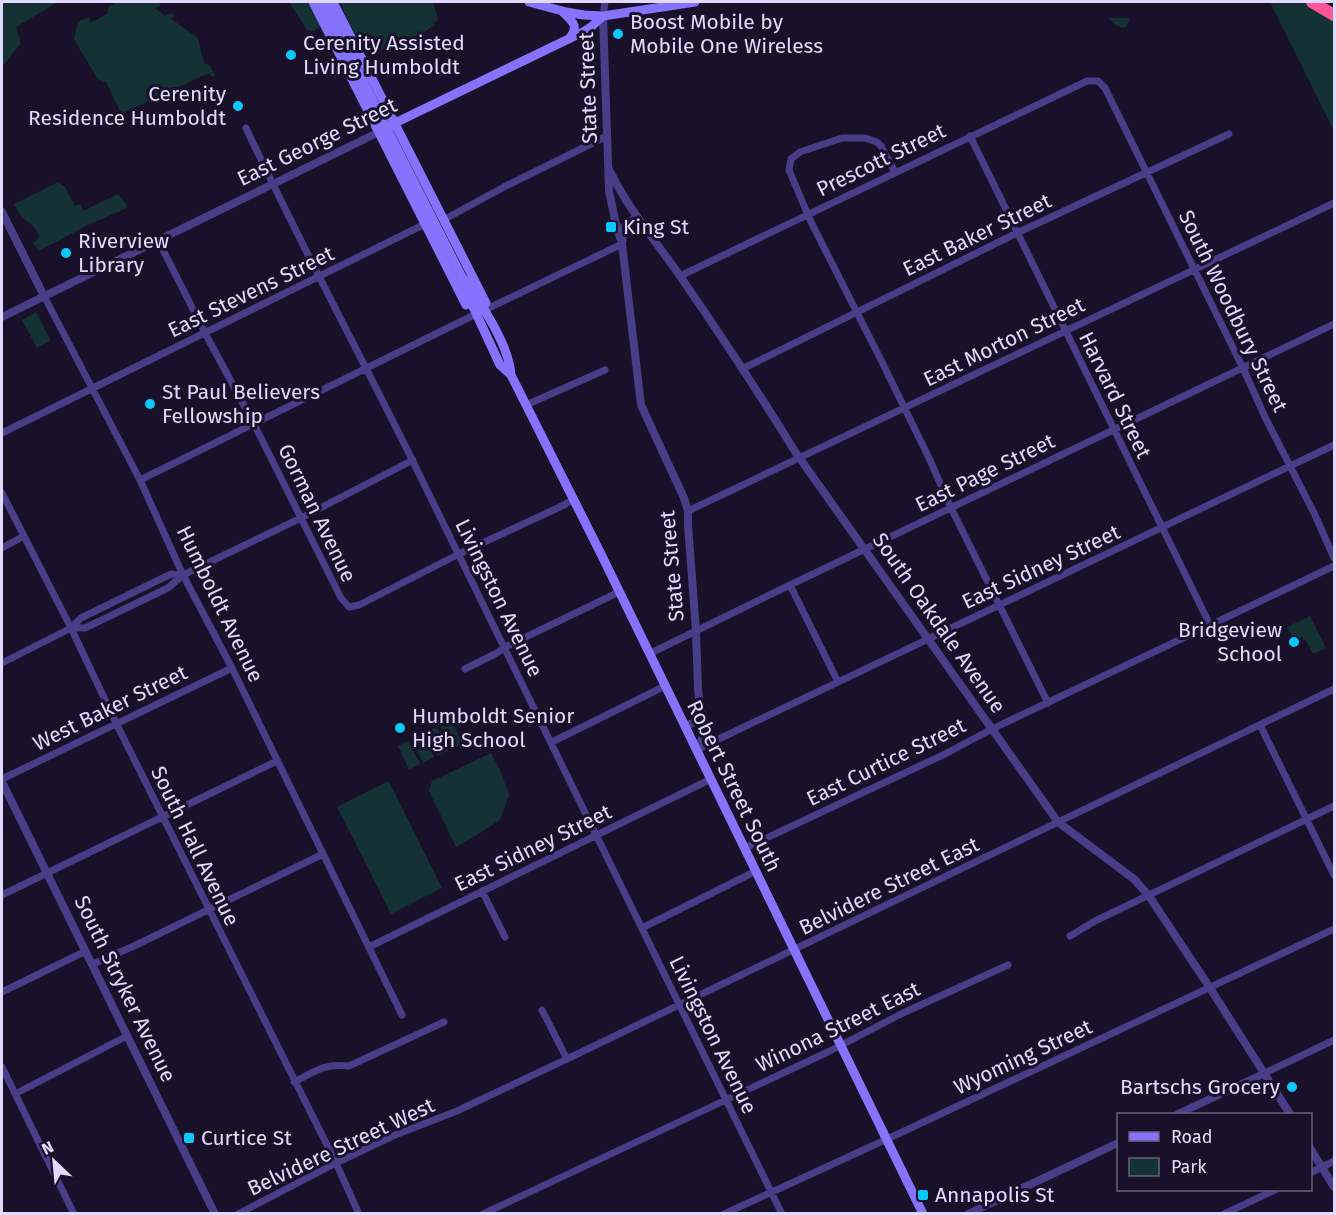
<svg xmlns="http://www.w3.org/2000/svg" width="1336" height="1215" font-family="'Fira Sans',sans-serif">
<rect width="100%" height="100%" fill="#181129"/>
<!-- green -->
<path fill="#143133" d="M2,2H58L16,27L21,43L2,67Z
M118,2H158L161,5L155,8L165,16L172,13L175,15L171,19L198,38L204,63L210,65L215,76L212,77L209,73L125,112L128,118C121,118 118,118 114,113L120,111L106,82L98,79L76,43L74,38L78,22L89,17L90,23L107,14L109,6Z
M289,2H308L319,23L320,26L314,31L307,30Z
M341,2H433L438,18C434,27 420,36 411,39C403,42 395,41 387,45C382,49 378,54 372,57C362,49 343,14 341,2Z
M1270,2H1303L1334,21V131Z
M1109,18H1129L1130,20L1126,27C1120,29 1113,24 1109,18Z
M58,182L65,187L75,206L80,204L83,211L118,194L126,204L127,208L88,225L39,251L33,243L39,238C38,226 26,223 19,213C18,212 15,205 14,204Z
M36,312L51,341L37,348L22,320Z
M1310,616L1326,648L1313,654L1305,639L1304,640L1302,637L1299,638L1298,636L1293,639L1287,627Z
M451,720L463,744L452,749L440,725Z
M437,727L448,750L438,756L426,732Z
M423,734L434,757L423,763L412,739Z
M408,741L420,764L409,770L398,746Z
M491,753L500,770L509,795L500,820L477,835L456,847L429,791L432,781Z
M389,781L442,888L391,914L337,807Z"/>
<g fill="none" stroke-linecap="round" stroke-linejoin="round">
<!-- minor -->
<path stroke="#483d87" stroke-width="7" d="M603,16L605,2
M246,128C302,248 365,363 423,482C544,725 662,970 782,1214
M970,136L1215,635
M895,172L881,146L877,142L865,138H842L800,152L791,159L789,170L811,222L881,360L929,458L951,508L1048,703
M445,219L504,187L607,136
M158,240L205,333L254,424L341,598L349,607L359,605L459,554L564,505L574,499
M680,276L1087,81H1098L1105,88L1243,368L1265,417L1315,515L1334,558
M44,296L140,480L183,575L232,668L402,1015
M489,308L622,244
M742,369L1017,233L1229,134
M526,405L605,370
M2,433L425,224
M140,480L472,316
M2,493L71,628L116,723L336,1163L359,1214
M688,511L1334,203
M2,548L24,536
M790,585L838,682
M71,628H85L168,588L183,575L301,518L413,460
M649,654L790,585L1334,324
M2,663L71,628L81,618L171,574L183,575
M465,669L497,653L505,647L619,592
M1260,725L1334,875
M552,742L665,686
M696,750L1334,445
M2,779L232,668
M745,848L945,754L992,729L1334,566
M482,891L505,937
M2,895L277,761
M642,928L756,871
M1070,936L1095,921L1334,806
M369,947L711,779
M93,964L134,946L323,854
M2,992L86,951
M542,1010L567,1059
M2,1067L74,1214
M1263,1074L1334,1040
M294,1082C316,1071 324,1063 349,1066L444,1022
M15,1094L127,1036
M1310,1173L1334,1161
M238,1214L336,1163L395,1135L457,1111L567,1059L1334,689
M483,1214L830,1051L903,1013L1008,965
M724,1214L898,1134L1334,929
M1224,1214L1275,1190"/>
<!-- tertiary -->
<path stroke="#483d87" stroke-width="8" d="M603,16L609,191L615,220L620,238
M609,169C627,208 656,241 680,276C720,334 759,393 796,453L1058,822L1134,879L1149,896L1210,988L1290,1114
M2,212L44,296
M637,216L624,227L622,244L641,405L684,498L688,511V525L696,631L698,689L701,714L704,723L705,733L696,750
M2,317L379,132
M685,726L693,723L701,714
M2,782L215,1214
M1178,1114L1263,1074
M1310,1148L1334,1187
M968,1214L1118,1143"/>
<!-- secondary -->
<path stroke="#8573fd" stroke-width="9" d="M313,2L466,305
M323,2L462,277L469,298L500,365L511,375
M333,2L486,303
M529,2L566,12L584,15L603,16L695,2
M563,12C572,21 580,26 569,39
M393,124L583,32L591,27L603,16
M462,277C480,302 509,344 511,375L601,554L923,1214"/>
<!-- motorway -->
<path stroke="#fc5794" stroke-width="12" d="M1312,2L1334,15"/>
<!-- secondary-bridge -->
<path stroke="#8573fd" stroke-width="9" d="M380,131L393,124"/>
</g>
<!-- markers -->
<g fill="#09c8fb" stroke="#181129" stroke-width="2">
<circle cx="618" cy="34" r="6"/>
<circle cx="291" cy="55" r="6"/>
<circle cx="238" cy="106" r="6"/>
<rect x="605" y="221" width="12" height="12" rx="3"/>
<circle cx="66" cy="253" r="6"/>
<circle cx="150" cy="404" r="6"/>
<circle cx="1294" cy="642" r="6"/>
<circle cx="400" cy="728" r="6"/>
<circle cx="1292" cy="1087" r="6"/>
<rect x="183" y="1132" width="12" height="12" rx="3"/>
<rect x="917" y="1189" width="12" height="12" rx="3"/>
</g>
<g text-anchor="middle" stroke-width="6" stroke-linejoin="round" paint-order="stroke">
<!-- poi labels -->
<g font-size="21" fill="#e2dafe" stroke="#181129" text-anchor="start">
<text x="630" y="29">Boost Mobile by<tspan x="630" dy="24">Mobile One Wireless</tspan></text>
<text x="303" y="50">Cerenity Assisted<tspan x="303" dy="24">Living Humboldt</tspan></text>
<text x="226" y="101" text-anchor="end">Cerenity<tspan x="226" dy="24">Residence Humboldt</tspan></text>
<text x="623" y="234">King St</text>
<text x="78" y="248">Riverview<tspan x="78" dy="24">Library</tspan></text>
<text x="162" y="399">St Paul Believers<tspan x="162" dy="24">Fellowship</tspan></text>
<text x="1282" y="637" text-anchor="end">Bridgeview<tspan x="1282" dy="24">School</tspan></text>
<text x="412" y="723">Humboldt Senior<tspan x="412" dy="24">High School</tspan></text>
<text x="1280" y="1094" text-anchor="end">Bartschs Grocery</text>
<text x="201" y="1145">Curtice St</text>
<text x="935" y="1202">Annapolis St</text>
</g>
<!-- street labels -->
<g font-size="21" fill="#e2dafe" stroke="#181129">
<text transform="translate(588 88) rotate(-92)" y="7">State Street</text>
<text transform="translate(317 142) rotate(-26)" y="7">East George Street</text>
<text transform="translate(881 160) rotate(-26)" y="7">Prescott Street</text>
<text transform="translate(977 235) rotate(-26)" y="7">East Baker Street</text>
<text transform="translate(251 292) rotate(-26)" y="7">East Stevens Street</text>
<text transform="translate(1233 311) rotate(64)" y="7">South Woodbury Street</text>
<text transform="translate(1004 342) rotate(-26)" y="7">East Morton Street</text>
<text transform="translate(1115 395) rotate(64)" y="7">Harvard Street</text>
<text transform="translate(985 473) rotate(-26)" y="7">East Page Street</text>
<text transform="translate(317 513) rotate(64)" y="7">Gorman Avenue</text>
<text transform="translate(672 566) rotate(-95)" y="7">State Street</text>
<text transform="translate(1041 567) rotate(-25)" y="7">East Sidney Street</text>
<text transform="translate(499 598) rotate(64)" y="7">Livingston Avenue</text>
<text transform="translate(220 604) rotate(64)" y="7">Humboldt Avenue</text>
<text transform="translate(939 623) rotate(55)" y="7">South Oakdale Avenue</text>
<text transform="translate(110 708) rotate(-26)" y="7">West Baker Street</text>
<text transform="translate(886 762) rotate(-26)" y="7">East Curtice Street</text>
<text transform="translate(734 786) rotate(64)" y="7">Robert Street South</text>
<text transform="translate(195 846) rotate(64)" y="7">South Hall Avenue</text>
<text transform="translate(533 848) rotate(-26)" y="7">East Sidney Street</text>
<text transform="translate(889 886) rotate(-26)" y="7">Belvidere Street East</text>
<text transform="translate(125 989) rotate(64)" y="7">South Stryker Avenue</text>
<text transform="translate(838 1027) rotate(-26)" y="7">Winona Street East</text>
<text transform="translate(713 1035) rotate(64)" y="7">Livingston Avenue</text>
<text transform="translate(1023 1057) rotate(-25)" y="7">Wyoming Street</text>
<text transform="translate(341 1147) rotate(-25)" y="7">Belvidere Street West</text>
</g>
</g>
<!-- border -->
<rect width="1336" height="1215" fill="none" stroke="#e2dafe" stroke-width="6"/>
<!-- legend -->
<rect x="1117" y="1113" width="195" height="78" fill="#181129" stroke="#69617e" stroke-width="1.5"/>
<rect x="1129" y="1132" width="30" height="9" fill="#8573fd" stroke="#69617e" stroke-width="1.5"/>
<text x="1171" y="1143" font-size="18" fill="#e2dafe">Road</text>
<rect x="1129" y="1158" width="30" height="18" fill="#143133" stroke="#69617e" stroke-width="1.5"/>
<text x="1171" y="1173" font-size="18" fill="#e2dafe">Park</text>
<!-- north arrow -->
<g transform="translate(54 1161) rotate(334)" stroke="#181129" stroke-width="4.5" paint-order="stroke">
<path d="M0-4.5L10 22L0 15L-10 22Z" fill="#e2dafe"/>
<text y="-9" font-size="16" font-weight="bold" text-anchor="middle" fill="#e2dafe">N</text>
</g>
</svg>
